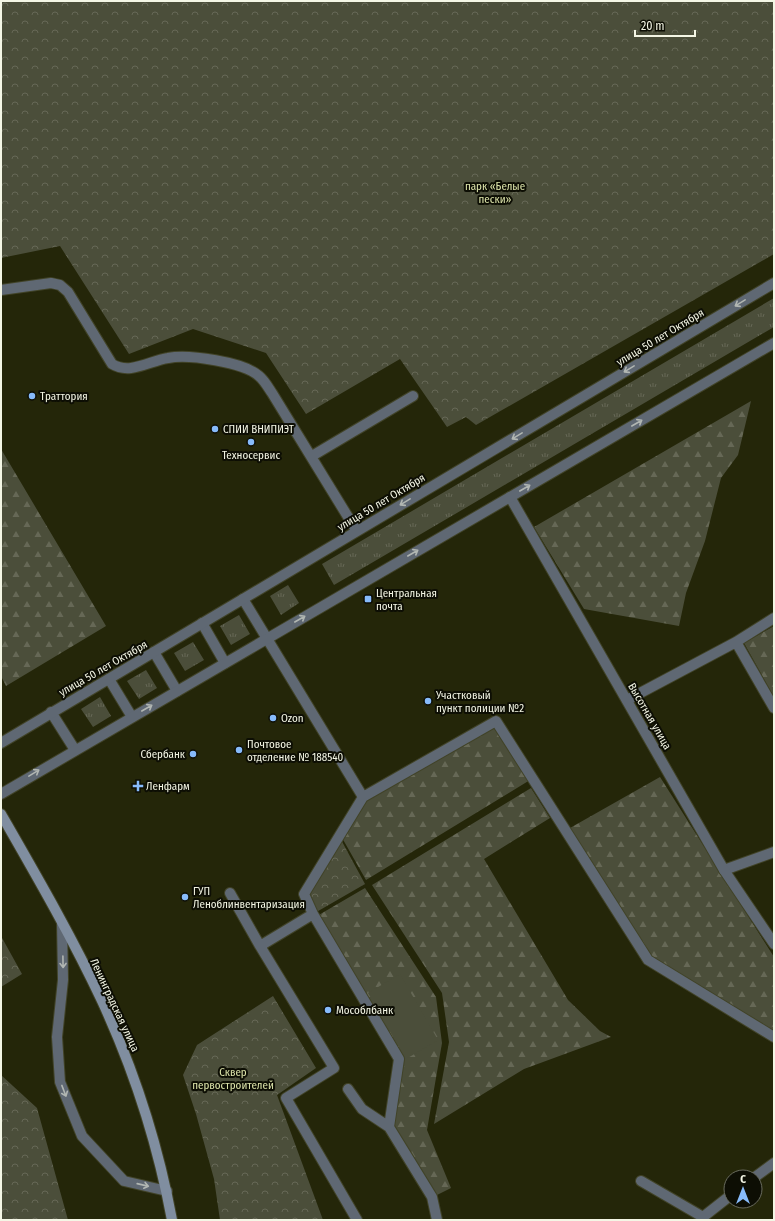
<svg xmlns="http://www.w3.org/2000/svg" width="775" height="1221" font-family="'Fira Sans Condensed',sans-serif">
<defs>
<pattern id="grass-tufts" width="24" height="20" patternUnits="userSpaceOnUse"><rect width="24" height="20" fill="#4b4e3a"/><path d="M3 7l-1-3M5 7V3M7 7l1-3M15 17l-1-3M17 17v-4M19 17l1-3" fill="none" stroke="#666856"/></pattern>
<pattern id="forest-firs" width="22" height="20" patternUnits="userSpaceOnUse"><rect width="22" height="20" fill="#4b4e3a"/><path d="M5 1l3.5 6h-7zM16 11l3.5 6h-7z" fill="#666856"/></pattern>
<pattern id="park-crowns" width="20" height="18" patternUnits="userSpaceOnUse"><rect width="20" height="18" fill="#4b4e3a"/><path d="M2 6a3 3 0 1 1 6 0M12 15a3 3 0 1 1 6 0" fill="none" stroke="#666856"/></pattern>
</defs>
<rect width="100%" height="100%" fill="#242609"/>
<!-- grass -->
<path fill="url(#grass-tufts)" d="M774,298V327L334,585L322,564Z
M288,585L299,603L281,615L270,596Z
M239,615L250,634L231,645L220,626Z
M193,642L204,660L185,671L174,653Z
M146,670L157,688L139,699L127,681Z
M100,697L111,716L93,727L81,709Z"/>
<!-- forest -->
<path fill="url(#forest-firs)" d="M751,401L738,455L721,478L705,541L686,593L679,626L584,609L534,527Z
M1,449L106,626L6,686L1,676Z
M774,626V697L744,643Z
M494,725L530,780L366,880L341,836L364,799Z
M660,777L774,957V1033L651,957L570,828Z
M531,788L550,818L484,859L568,1000L600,1031L611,1037L524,1069L434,1124L449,1042L442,993L372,885Z
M365,888L436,997L442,1043L427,1130L451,1188L435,1196L392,1127L403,1060L317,916Z"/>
<!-- park -->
<path fill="url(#park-crowns)" d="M1,1H774V254L476,425L466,417L447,427L400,359L306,414L266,353L193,329L129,354L60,246L1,258Z
M339,836L365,884L313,914L304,894Z
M1,936L22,974L1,987Z
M273,996L316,1068L277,1095L323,1220H220L214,1179L196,1114L183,1075L197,1045Z
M1,1075L37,1108L68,1220H1Z"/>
<!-- pitch -->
<path fill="#4b4e3a" d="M400,974L438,1040L406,1059L368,993Z"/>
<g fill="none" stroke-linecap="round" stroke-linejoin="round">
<!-- service casing -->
<g stroke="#414328" stroke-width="12">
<path id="service" d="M1,290L51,283L60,285L68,292L112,364C130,375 149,361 168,358C188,354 244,362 259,376C264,380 268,387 272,393L356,530
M312,456L413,396
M243,599L363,797L304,894L313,914L399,1059L389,1127L432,1197L437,1220
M202,623L225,663
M736,642L774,708
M154,652L177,691
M109,679L132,717
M627,700L736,642L774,618
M51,712L75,750
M363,797L496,721L648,960L774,1037
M724,870L774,852
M230,893L260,946
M313,914L260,946L334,1068L286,1098L357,1220
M62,923L63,980L57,1037L60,1082L82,1136L124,1181L167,1191
M348,1089L362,1109L389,1127
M755,1177L774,1163
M641,1181L703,1217L731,1195"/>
</g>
<!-- minor casing -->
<g stroke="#414328" stroke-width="12">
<path id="minor" d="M510,497L724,870L774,944"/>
</g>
<!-- tertiary casing -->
<g stroke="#414328" stroke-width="12">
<path id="tertiary" d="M1,743L774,283
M1,794L774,343"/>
</g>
<!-- secondary casing -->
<g stroke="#414328" stroke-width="12">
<path id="secondary" d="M1,814C36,875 72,937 102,1001C134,1070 158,1145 172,1220"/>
</g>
<!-- service -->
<use href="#service" stroke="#5f6873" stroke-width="10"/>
<!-- minor -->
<use href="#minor" stroke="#5f6873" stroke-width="10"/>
<!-- tertiary -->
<use href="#tertiary" stroke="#5f6873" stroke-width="10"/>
<!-- secondary -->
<use href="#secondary" stroke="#808ea0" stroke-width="10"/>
</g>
<!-- one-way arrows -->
<defs><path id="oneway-shaft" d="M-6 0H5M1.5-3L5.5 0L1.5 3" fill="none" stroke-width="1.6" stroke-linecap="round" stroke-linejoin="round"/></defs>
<g stroke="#b1b6b2">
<use href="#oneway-shaft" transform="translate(740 303) rotate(149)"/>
<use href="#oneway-shaft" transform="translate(629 369) rotate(149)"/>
<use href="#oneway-shaft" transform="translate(637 423) rotate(-30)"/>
<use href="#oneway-shaft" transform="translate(517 436) rotate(149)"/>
<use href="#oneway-shaft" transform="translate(525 488) rotate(-30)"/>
<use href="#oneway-shaft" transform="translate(405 502) rotate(149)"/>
<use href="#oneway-shaft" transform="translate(413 553) rotate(-30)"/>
<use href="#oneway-shaft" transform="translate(300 619) rotate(-30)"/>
<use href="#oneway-shaft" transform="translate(147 708) rotate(-30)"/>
<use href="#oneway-shaft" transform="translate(34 773) rotate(-31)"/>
<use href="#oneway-shaft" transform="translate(63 962) rotate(89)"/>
<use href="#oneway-shaft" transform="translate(64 1091) rotate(69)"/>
<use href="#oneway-shaft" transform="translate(143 1185) rotate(13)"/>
</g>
<!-- markers -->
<g fill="#87bbfb" stroke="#0d0e04" stroke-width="1.5">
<circle cx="32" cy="396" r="4"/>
<circle cx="215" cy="429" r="4"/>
<circle cx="251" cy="442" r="4"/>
<rect x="364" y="595" width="8" height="8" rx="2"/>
<circle cx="428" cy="701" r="4"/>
<circle cx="273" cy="718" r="4"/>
<circle cx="239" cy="750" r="4"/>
<circle cx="193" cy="754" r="4"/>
<path d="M136 780h4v4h4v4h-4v4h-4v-4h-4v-4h4z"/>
<circle cx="185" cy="897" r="4"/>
<circle cx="328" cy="1010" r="4"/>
</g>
<g text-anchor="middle" stroke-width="4" stroke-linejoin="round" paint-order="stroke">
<!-- park labels -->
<g font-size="11" fill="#dee5ab" stroke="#0d0e04">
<text x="495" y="190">парк «Белые<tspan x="495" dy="13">пески»</tspan></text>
<text x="233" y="1076">Сквер<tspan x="233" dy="13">первостроителей</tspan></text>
</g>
<!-- street labels -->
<g font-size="11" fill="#f4f6e5" stroke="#0d0e04">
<text transform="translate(660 337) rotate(-31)" y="4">улица 50 лет Октября</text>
<text transform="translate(381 502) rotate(-31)" y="4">улица 50 лет Октября</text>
<text transform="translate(103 668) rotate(-30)" y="4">улица 50 лет Октября</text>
<text transform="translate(650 716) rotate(60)" y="4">Высотная улица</text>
<text transform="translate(115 1005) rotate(65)" y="4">Ленинградская улица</text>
</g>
<!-- poi labels -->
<g font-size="11" fill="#f4f6e5" stroke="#0d0e04" text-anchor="start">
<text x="40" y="400">Траттория</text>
<text x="223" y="433">СПИИ ВНИПИЭТ</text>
<text x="251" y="459" text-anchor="middle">Техносервис</text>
<text x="376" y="597">Центральная<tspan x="376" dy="13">почта</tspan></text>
<text x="436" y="699">Участковый<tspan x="436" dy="13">пункт полиции №2</tspan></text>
<text x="281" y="722">Ozon</text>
<text x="247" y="748">Почтовое<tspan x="247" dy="13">отделение № 188540</tspan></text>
<text x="185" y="758" text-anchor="end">Сбербанк</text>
<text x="146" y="790">Ленфарм</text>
<text x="193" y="895">ГУП<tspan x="193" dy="13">Леноблинвентаризация</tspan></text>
<text x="336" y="1014">Мособлбанк</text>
</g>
</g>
<!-- border -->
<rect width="775" height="1221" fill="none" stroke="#f4f6e5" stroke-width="4"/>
<!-- north arrow -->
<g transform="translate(743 1189)"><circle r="19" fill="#0d0e04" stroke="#696b5e"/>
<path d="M0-3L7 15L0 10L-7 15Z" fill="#87bbfb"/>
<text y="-6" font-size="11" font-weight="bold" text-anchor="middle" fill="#f4f6e5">С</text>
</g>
<!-- scale -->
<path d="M635 30v6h60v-6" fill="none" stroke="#f4f6e5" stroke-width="2"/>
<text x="641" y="30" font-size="12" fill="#f4f6e5" stroke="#0d0e04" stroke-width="3" paint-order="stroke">20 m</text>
</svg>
